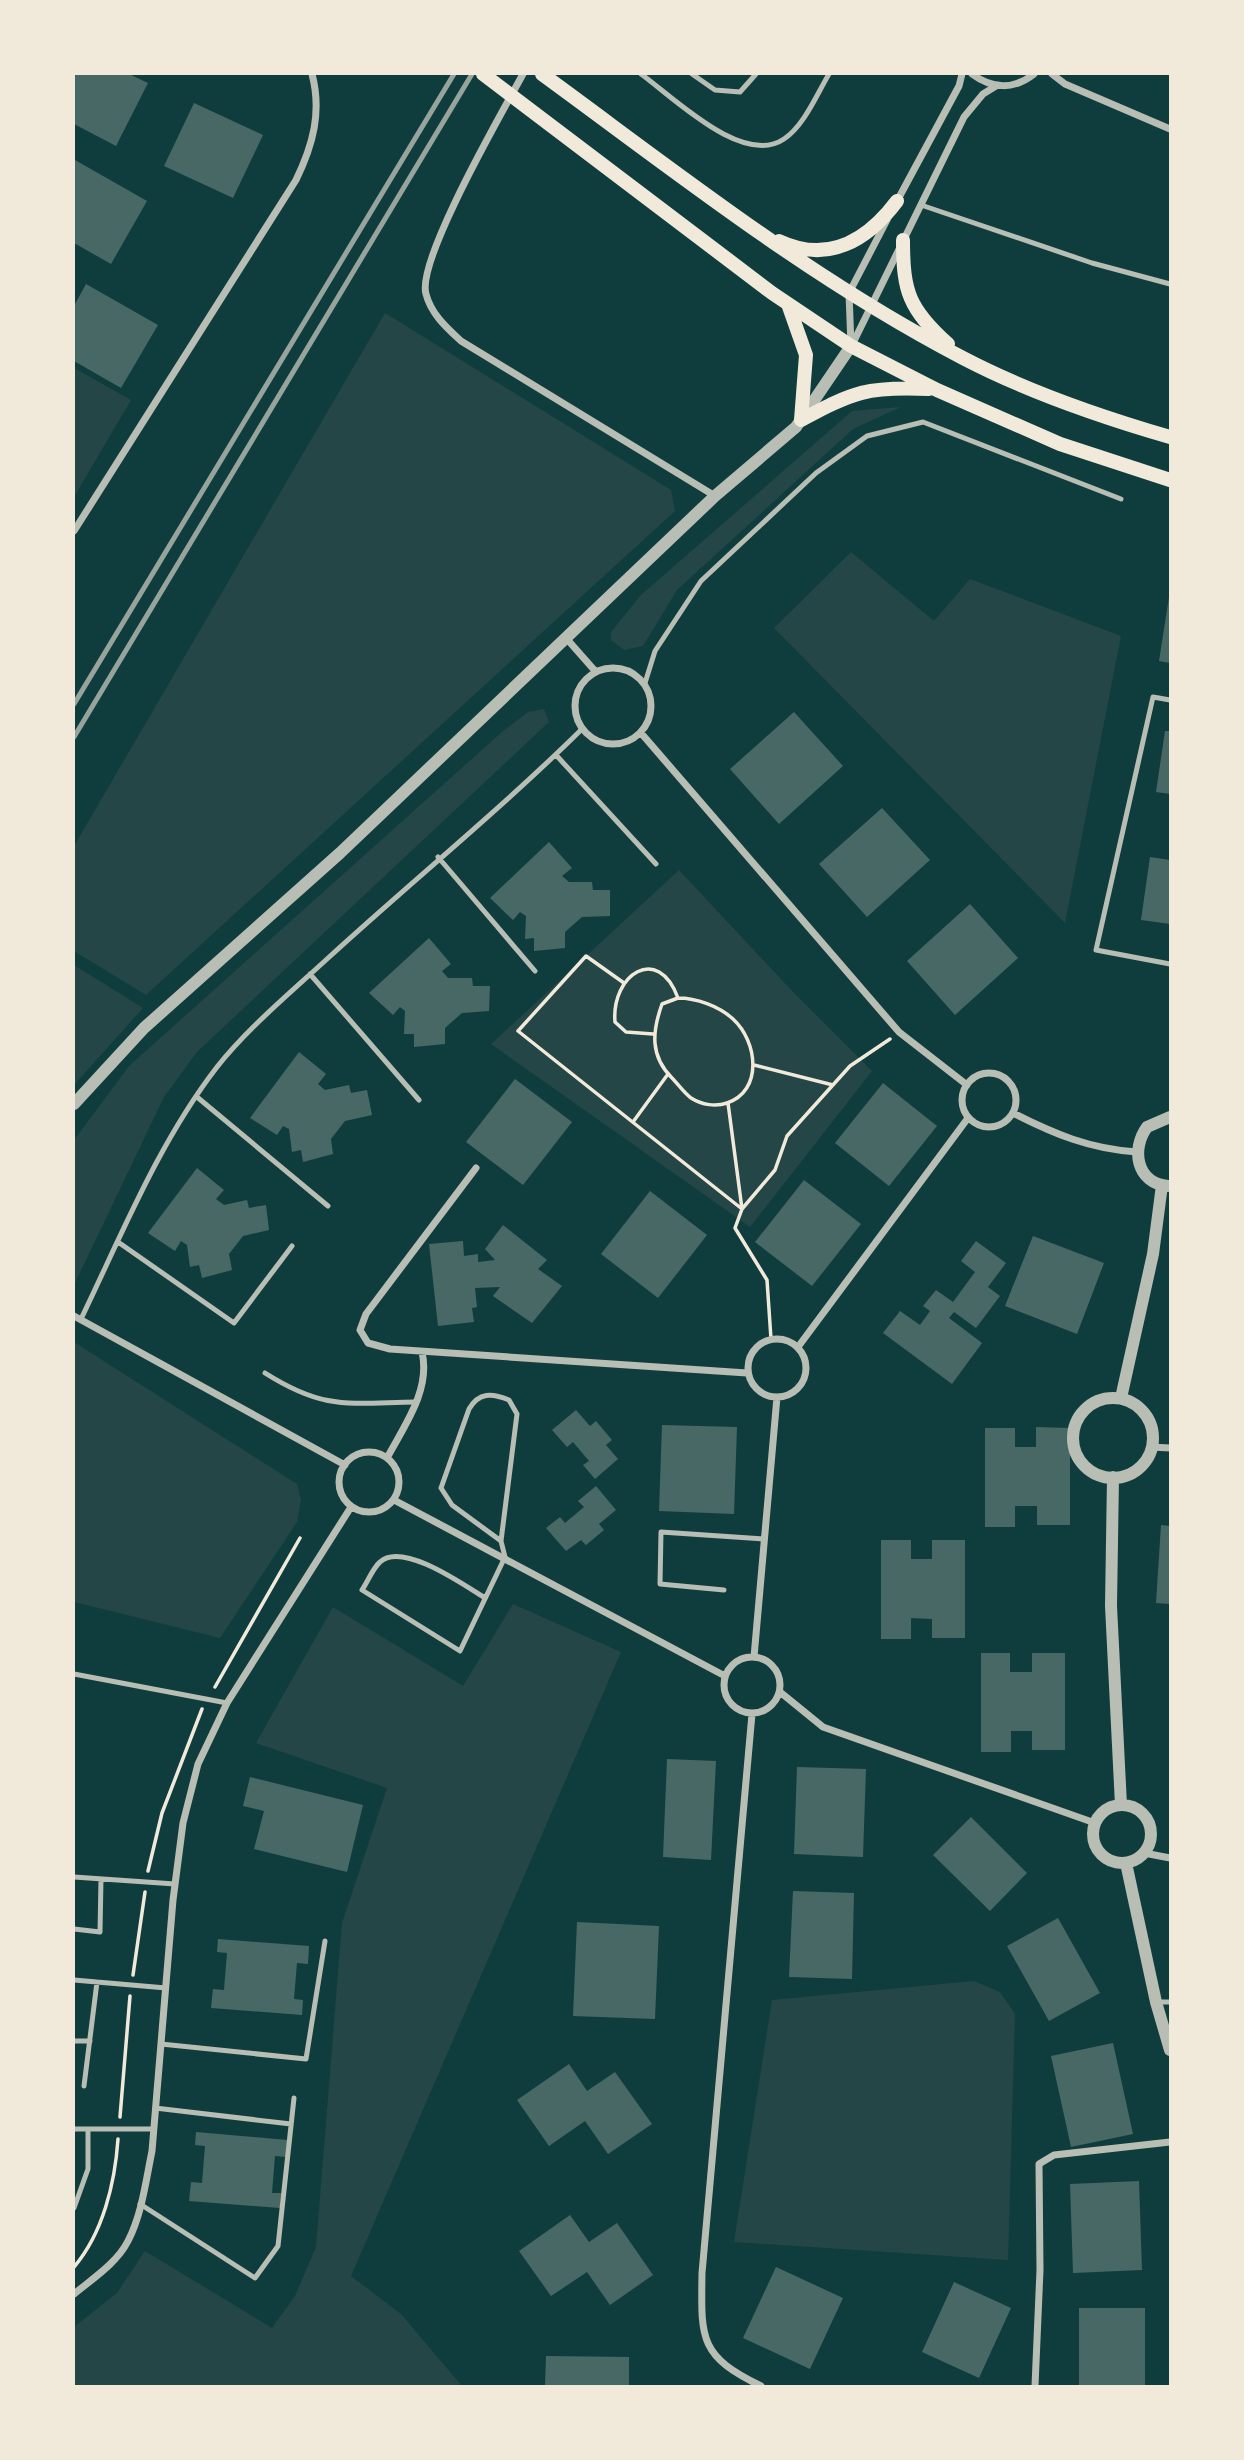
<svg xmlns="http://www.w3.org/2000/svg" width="1244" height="2460" font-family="'Exo 2',sans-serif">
<rect width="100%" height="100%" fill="#0f3d3e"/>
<!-- green -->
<path fill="#244646" d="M385,313L671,490L675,511L146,995L74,951V846Z
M74,368L131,400L74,497Z
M901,407L853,429L677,590L643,646L624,650L611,640V632L641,595L852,411Z
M851,552L934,621L970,579L1121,636L1065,923L774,628Z
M544,709L549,722L197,1052L164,1097L74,1285V1140L129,1066L503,731L528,712Z
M679,870L793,992L872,1071L750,1227L491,1044Z
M74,965L143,1008L74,1085Z
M74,1342L297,1484L301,1500L297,1522L220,1638L74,1602Z
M513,1604L621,1652L351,2276L401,2314L462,2386H74V2327L117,2293L145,2251L272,2328L295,2296L316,2247L342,1923L387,1788L256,1743L333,1607L463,1686Z
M974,1981L1000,1992L1015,2014L1008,2260L734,2242L772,2000Z"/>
<!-- building -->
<path fill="#486865" d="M74,74H129L148,83L116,146L74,124Z
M194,103L263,135L233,198L164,166Z
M75,160L147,201L111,264L74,243Z
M86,284L158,325L121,388L74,361V306Z
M1169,597H1170V663L1159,661Z
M794,712L843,766L779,824L730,769Z
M1165,731H1170V794L1156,792Z
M882,808L930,860L867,917L819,864Z
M549,842L572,868L562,876L569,882H592L593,890H610V916L582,917L565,932V948L534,951V938L525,939L526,916L520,912L513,920L490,898Z
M1150,857L1170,860V924L1141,920Z
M970,904L1018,958L955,1015L907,961Z
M429,938L451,964L442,971L448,978H472L473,986H490L489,1011L462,1013L445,1028V1044L414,1047V1034H404L405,1011L400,1007L393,1015L369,993Z
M299,1052L326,1074L318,1084L325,1090L349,1085L351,1093L367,1090L372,1115L345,1121L331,1139L333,1154L303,1162L301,1150L292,1152L289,1129L283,1126L277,1135L250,1118Z
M515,1079L572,1122L523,1185L466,1142Z
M883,1083L937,1126L889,1186L835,1143Z
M197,1168L224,1190L216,1199L224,1205L247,1200L249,1208L266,1205L269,1230L243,1236L229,1254L232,1270L202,1278L199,1265L190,1267L187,1245L181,1241L175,1251L148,1233Z
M804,1180L861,1224L812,1286L755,1242Z
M650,1191L707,1235L658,1298L601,1254Z
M503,1225L547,1260L538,1269L562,1286L532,1323L493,1296L500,1287L475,1288L477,1307L472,1308L474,1322L438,1326L429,1244L463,1241L464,1256L478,1254V1262L495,1260L485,1249Z
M1033,1236L1104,1263L1077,1334L1005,1306Z
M976,1241L1006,1263L988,1287L1000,1296L976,1328L954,1312L949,1318L982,1343L952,1384L883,1333L900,1311L920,1325L930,1311L923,1306L936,1290L953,1302L975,1272L961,1261Z
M576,1410L590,1426L596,1421L612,1440L606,1445L618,1459L595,1479L583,1465L589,1461L573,1442L567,1447L552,1430Z
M662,1425L737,1427L734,1514L659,1511Z
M1036,1427L1070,1428V1525H1037V1506H1015V1527H985V1428H1015V1447H1036Z
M596,1486L616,1510L599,1524L604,1530L586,1545L581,1540L566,1551L546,1528L560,1517L565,1523L584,1507L578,1501Z
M1161,1525L1170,1526V1604L1156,1603Z
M881,1540H911V1559H932V1540H965V1638H932V1619L911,1618V1639H881Z
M981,1653H1010V1672H1032V1653H1065V1750H1032V1731H1011V1752H981Z
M667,1759L716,1761L711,1860L663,1857Z
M797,1767L866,1769L863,1857L794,1854Z
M250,1777L363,1805L347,1872L254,1849L264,1811L243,1806Z
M971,1817L1027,1873L990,1911L933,1855Z
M793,1891L854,1893L852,1979L789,1977Z
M1058,1918L1100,1993L1049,2021L1007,1946Z
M577,1922L659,1926L655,2019L573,2016Z
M218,1939L309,1946L308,1964L297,1963L294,1999L303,2000L302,2015L211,2008L213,1989L224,1990L227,1953L217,1952Z
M1113,2043L1133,2134L1071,2147L1051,2056Z
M569,2064L587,2091L615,2072L652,2124L608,2154L585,2121L549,2146L517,2100Z
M196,2132L288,2140L286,2157L275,2156L272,2193H281L280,2208L189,2201L191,2182L202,2183L205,2146L195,2145Z
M1139,2181L1142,2270L1073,2273L1070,2184Z
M570,2215L589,2242L617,2223L653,2275L610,2305L587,2272L551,2296L519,2251Z
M776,2267L843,2298L810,2369L743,2338Z
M954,2282L1011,2308L979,2378L922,2352Z
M1079,2308H1145V2386H1079Z
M546,2356L629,2357V2386H545Z"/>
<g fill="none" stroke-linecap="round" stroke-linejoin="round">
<!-- path -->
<path stroke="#f1e9da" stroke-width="3.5" d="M624,983L586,956L518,1031L742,1209L775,1170L787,1136L850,1066L890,1039
M678,998C696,998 719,1006 733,1019C758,1042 763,1091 727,1103C716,1107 702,1105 691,1098C684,1093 678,1084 672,1078C650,1056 652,1032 662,1004Z
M653,1034L626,1032L615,1022C611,975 658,943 678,998
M754,1065L833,1085
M728,1103L742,1209L735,1228L767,1280L771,1339
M633,1122L668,1074
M215,1687L300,1538
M148,1871L162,1813L202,1709
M133,1975L145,1892
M120,2117L130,1996
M74,2267C103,2233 115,2183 118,2139"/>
<!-- service -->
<path stroke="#b8beb3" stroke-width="5" d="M641,74C673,97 743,167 784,139C804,126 817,94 829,74
M692,74L715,90L740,92L756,74
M921,205L1092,263L1170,284
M645,683L655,651L701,581L816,473L867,436L923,422L1121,499
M1170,700L1153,697L1096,950L1170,964
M556,755L656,864
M438,857L535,971
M310,974L419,1100
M197,1097L328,1206
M118,1242L234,1323L292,1246
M81,1319C122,1234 159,1142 217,1067C248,1028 290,993 327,959C411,882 501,809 582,729
M265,1373C325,1411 349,1403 416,1402
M724,1590L660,1584L661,1532L765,1539
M485,1598C464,1585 402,1541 380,1562C373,1568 368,1581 362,1590L460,1651L505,1557L501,1541L517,1414L509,1400C492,1393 479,1392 469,1409L441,1488L452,1505L501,1541
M74,1674L227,1703
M74,1877L175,1884
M74,1929L100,1932L101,1879
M74,1980L166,1988
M1156,2002H1170
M74,2041H90
M161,2044L306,2059L325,1941
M84,2086L97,1982
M155,2108L291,2124
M74,2129H154
M140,2204L255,2278L278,2246L294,2098
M74,2208L88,2169V2129"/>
<!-- minor -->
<path stroke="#b8beb3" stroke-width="7" d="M523,74C503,111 416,261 426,294C431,314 447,328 461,341L715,496
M972,74C992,89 1014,90 1034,74
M1052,74L1065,84L1170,129
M896,203L959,86L962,74
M853,343L964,117L983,94L996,86
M851,346L849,293L887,220
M74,531L296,180C313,145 322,112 312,74
M566,638L596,672
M575 706a38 38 0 1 1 76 0a38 38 0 1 1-76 0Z
M641,733L899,1032L967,1085
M962 1100a27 27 0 1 1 54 0a27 27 0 1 1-54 0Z
M1013,1113C1054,1134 1090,1149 1137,1152
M476,1168L366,1314L360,1330L368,1343L390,1349L747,1373
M74,1316L345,1465
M748 1368a29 29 0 1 1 58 0a29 29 0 1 1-58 0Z
M798,1347L968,1118
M1151,1447L1170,1448
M339 1482a30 30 0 1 1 60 0a30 30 0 1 1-60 0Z
M387,1458C404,1426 431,1390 422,1352
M394,1500L725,1676
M724 1685a28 28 0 1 1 56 0a28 28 0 1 1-56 0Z
M754,1657L777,1397
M780,1692L823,1727L1095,1823
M752,1714L702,2273C701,2339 699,2356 761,2386
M1144,1853L1170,1858
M74,2294C92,2279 117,2263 128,2241C142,2214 146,2180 152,2151L173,1900L183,1823L198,1764L227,1703L351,1507
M1035,2386L1040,2270L1039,2164L1054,2155L1170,2142"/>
<!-- tertiary -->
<path stroke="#b8beb3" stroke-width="12" d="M74,1104L144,1028L340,853L715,496L796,427L851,346
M1168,1186C1136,1183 1131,1149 1147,1127L1170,1117
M1121,1398L1153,1254L1162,1185
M1073 1438a40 40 0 1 1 80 0a40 40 0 1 1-80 0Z
M1113,1477L1111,1606L1121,1805
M1093 1834a29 29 0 1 1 58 0a29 29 0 1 1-58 0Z
M1126,1863L1156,2002L1170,2050"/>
<!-- secondary -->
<path stroke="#f1e9da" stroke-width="14" d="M483,74L772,293L851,346L937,390L1060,444L1170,480
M542,74C679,174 811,279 963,358C1028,392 1101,417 1170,437
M903,240C903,292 909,309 948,344
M779,241C828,264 867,241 897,201
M788,304L806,355L801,420
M801,420C854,392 867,386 929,389"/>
<!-- rail -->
<path stroke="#97a49c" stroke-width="5" d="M74,704L454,74
M74,737L472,74"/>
</g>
<!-- border -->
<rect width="1244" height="2460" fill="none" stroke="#f1e9da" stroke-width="150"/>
</svg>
